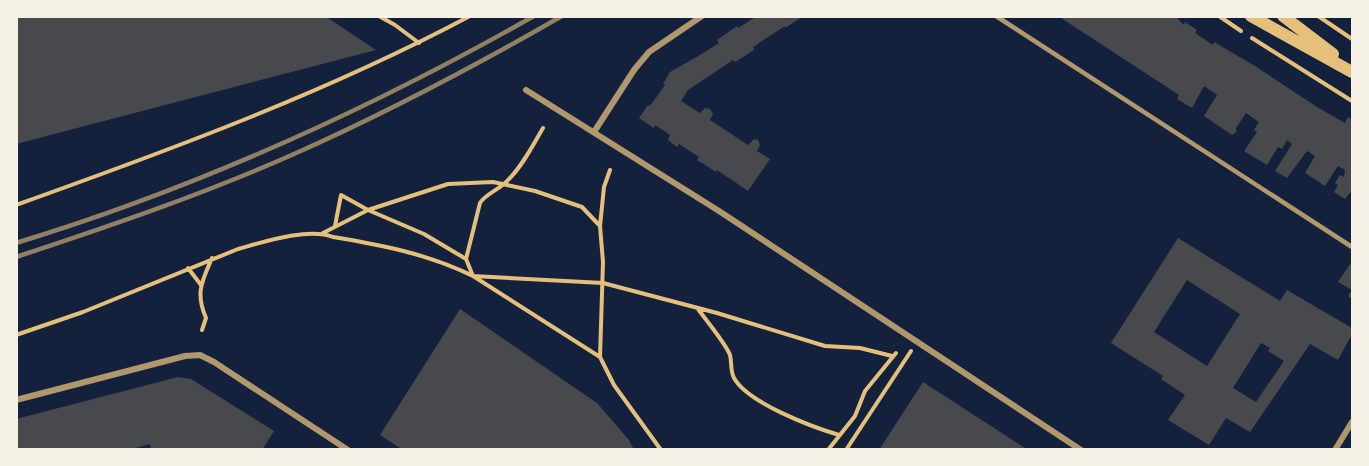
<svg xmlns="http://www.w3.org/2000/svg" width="1369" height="466" font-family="Overpass,sans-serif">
<rect width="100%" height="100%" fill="#14213d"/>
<!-- building -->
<path fill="#48494c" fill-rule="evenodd" d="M16,16H325L376,50L16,144Z
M757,16H803L785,28V26L753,47L754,50L735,62L733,60L688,90L681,101L700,113L705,108L710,109L713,114L710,120L748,145L754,139L758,140L760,145L757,151L770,159L748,191L717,170L716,172L707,166L697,160L699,157L679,144L677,147L668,140L670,135L655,125L654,128L639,118L648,105L650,106L665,85L663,84L670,72L700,55L719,43L717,40L737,26L738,28Z
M1058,16H1175L1184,25L1185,22L1197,30L1195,33L1213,45L1214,42L1255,66L1317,107L1345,123L1348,117L1352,120V190L1345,199L1334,192L1338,185L1335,183L1340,175L1344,177L1345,170L1338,166L1325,186L1305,173L1315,156L1307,151L1287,178L1275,171L1292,144L1287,140L1282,149L1278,147L1267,165L1244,151L1257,132L1254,130L1259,122L1246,113L1236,128V132L1232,135L1204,116L1217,95L1204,86L1192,108L1177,99L1179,95Z
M1178,238L1280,301L1287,290L1352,328V334L1338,360L1310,344L1250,432L1226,418L1209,445L1168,420L1185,395L1161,379L1163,376L1111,343ZM1187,280L1240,314L1207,366L1154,332ZM1261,343L1270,348L1268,351L1284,361L1256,402L1233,388Z
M1350,264L1352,266V299L1348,296L1352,290L1338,282Z
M460,309L597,403L629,440L634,450H403L380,435Z
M178,377L191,379L274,431L262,450H151L150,444L129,450H16V419Z
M923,382L1028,450H879Z"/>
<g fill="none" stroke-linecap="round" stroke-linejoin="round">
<!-- path -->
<path stroke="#e5c07b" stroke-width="4" d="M379,16L395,25L419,43
M1219,16L1241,31
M1318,16L1352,39
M1252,38L1352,101
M610,170L604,187L600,226L603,262L600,357L614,385L661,450
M16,205C170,150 325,93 470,16
M335,226L341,195L368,210L448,184L493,182L535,191L582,207L600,226
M323,233L368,210L424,234L466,259L473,276L603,283L717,313L825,346L860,348L892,356
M466,259L480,203C485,194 501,189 509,179C523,165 533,145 543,128
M188,268L201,285
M698,309C706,320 726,344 730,355C732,363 730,370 734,378C748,403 812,427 839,435
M202,330L206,318C195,293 202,281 212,258
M16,335L83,312L238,249C263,242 309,227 333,237C382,245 428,254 473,276L600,357
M828,450L855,416L865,391L896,353
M846,450L911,351"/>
<!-- service -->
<path stroke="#b1986c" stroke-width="4.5" d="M996,16L1352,247"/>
<!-- minor -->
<path stroke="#b1986c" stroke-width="6" d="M526,90L719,211L1081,450
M594,132L634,70L649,52L702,16
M16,400L185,356L200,355L214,362L348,450
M1335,450L1352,422"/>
<!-- secondary -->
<path stroke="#e5c07b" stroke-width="12" d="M1251,16L1352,72
M1283,16L1333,54"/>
<!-- rail -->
<path stroke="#918062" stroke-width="4.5" d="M16,243C197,188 370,109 534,16
M16,257C110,226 204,194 294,154C386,113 475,66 562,16"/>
</g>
<!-- border -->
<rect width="1369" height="466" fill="none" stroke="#f6f1e7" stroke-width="36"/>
</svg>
